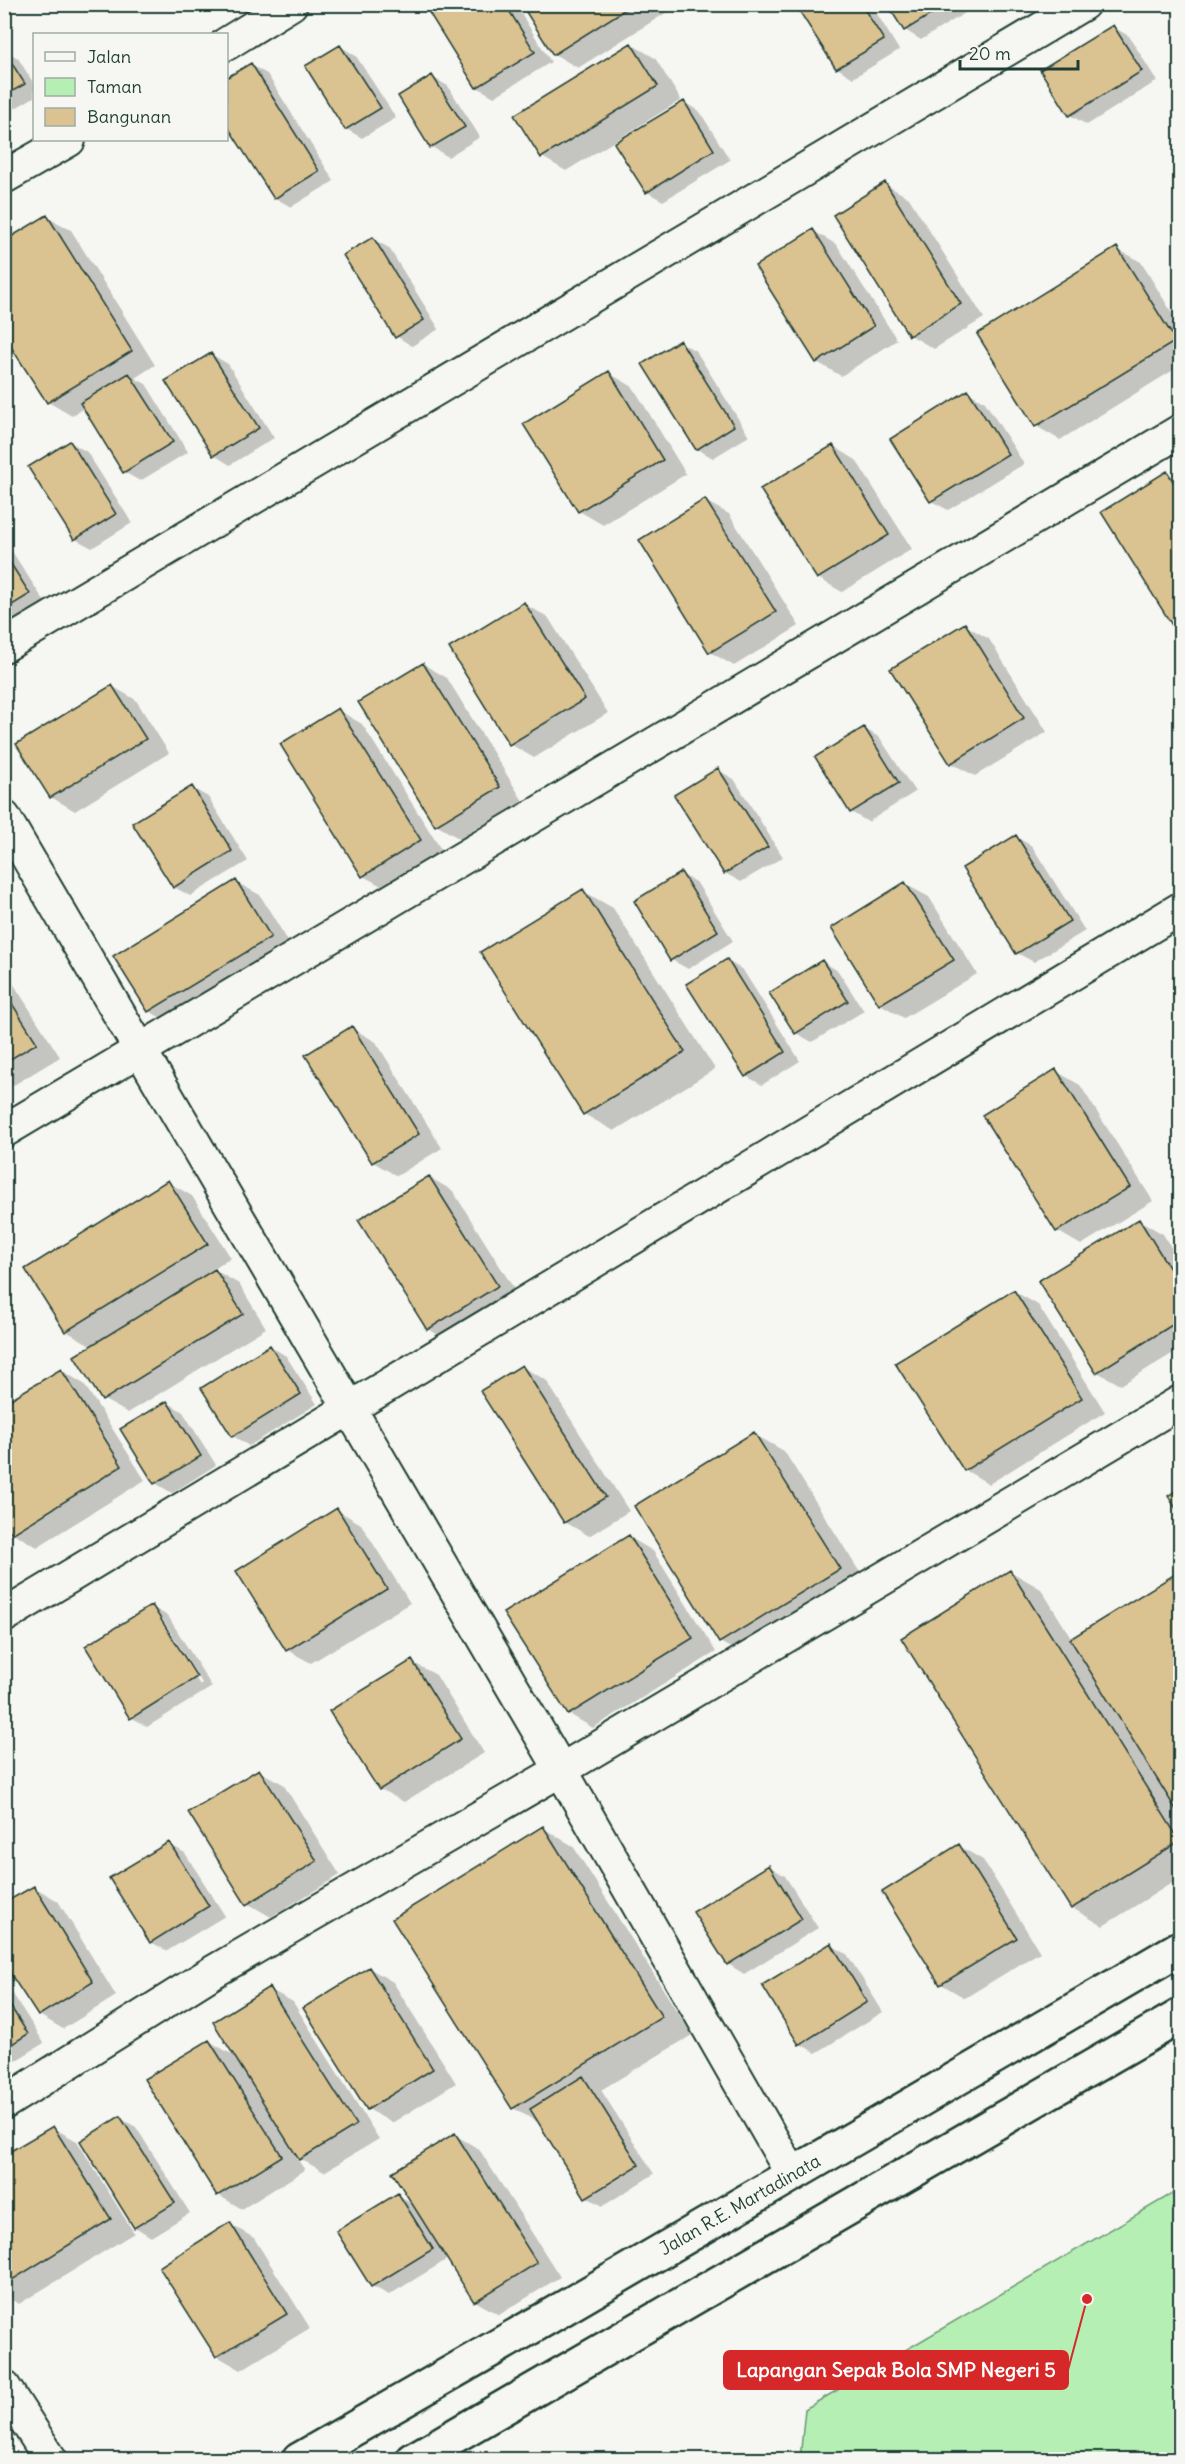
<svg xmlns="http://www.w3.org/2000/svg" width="1185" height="2464" font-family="Delius,sans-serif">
<rect width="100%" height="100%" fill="#f6f6f2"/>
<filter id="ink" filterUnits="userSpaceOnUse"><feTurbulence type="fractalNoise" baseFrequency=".0167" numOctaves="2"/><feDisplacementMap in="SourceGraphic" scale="12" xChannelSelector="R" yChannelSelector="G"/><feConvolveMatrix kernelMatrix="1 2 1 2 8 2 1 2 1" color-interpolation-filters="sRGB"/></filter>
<g filter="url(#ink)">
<!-- green -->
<path fill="#b6efb3" stroke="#6a9674" stroke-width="1.5" d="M1180,2189V2459H800L805,2409Z"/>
<!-- shadow -->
<path fill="#0003" fill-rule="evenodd" d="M440,4H515L551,62L494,97L477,87L430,11Z
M523,4H680L578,68L554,54Z
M796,4H871L899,50L853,78L837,68Z
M889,4H960L965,13L921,40L905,30Z
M1113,27L1129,36L1157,81L1087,125L1070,115L1042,70Z
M631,44L655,58L681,100L566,171L542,157Z
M340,46L356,56L396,118L362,138L346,129Z
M4,50L18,58L34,84V97L4,115Z
M251,65L267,74L334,181L291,207L275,198Z
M432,77L448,86L480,137L448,157L432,147L400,97Z
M684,102L700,112L730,160L663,201L647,192Z
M885,184L909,198L984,318L934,349L910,335Z
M47,217L71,230L155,365L135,378L146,384L188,452L140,481L124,472L84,408L72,416L48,402Z
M814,231L837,245L897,340L841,376L817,362Z
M373,239L389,248L439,329L412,346L396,336Z
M1117,249L1141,262L1180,326V366L1060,440L1036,426Z
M680,342L696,351L749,436L713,458L697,449Z
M211,354L228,364L274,438L230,465L214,455Z
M609,373L633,387L686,474L603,525L579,511L525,425Z
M968,392L985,402L1024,464L948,510L931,501Z
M70,442L87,452L132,523L92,548L75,539Z
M833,446L856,460L912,549L842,592L818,578Z
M1167,473L1180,481V635L1103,512Z
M705,501L729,514L799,626L734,666L710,652Z
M4,539L46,604L4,628Z
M524,604L548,617L608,713L534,758L510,744Z
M965,625L989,639L1047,732L975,776L951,763Z
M423,664L447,678L523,801L460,839L436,825Z
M112,686L136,700L169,753L75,811L51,797Z
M338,710L362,724L444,854L387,889L363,876Z
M864,728L880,738L915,792L868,822L851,812L817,757Z
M718,770L734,779L783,857L741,882L725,873Z
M192,788L208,797L248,861L190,896L174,887Z
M1016,837L1032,846L1085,931L1034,962L1017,953Z
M681,874L697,883L733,941L688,969L672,960Z
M236,882L260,895L294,951L173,1025L149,1011L115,956Z
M905,884L929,897L977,974L904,1018L880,1004Z
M583,891L613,908L715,1069L614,1131L584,1114Z
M4,927L14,942L4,948Z
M727,961L743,970L800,1061L762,1085L746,1076Z
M822,961L838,971L864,1011L812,1042L796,1033Z
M4,969L60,1057L4,1091Z
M352,1028L376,1042L442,1148L397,1176L373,1162Z
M1056,1071L1080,1085L1153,1201L1081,1245L1057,1231Z
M429,1177L453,1191L521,1300L452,1343L428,1329Z
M168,1182L192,1196L231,1258L213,1269L239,1284L266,1328L128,1413L104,1400L92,1346L66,1331Z
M1139,1220L1163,1234L1180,1262V1349L1121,1385L1097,1372Z
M1014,1291L1038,1305L1105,1412L989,1484L965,1470Z
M270,1346L286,1356L317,1404L249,1446L233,1436Z
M522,1367L546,1380L629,1511L589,1536L565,1522Z
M61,1370L84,1384L145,1480L37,1547L13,1533Z
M167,1402L183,1412L216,1465L172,1493L155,1483Z
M754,1434L784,1451L869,1587L751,1660L720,1642L636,1507Z
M337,1510L361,1524L410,1603L311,1663L287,1650Z
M629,1537L653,1551L716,1652L593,1728L569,1714Z
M1010,1571L1041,1589L1072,1639L1180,1573V1878L1103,1926L1072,1908Z
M152,1607L168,1616L212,1687L147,1727L131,1717ZM158,1618H162L202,1683L200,1685Z
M412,1662L436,1675L484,1753L404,1802L380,1789Z
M259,1771L283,1784L340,1875L271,1917L247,1903Z
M4,1802L10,1811L4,1815Z
M543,1828L573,1846L692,2035L601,2090L654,2174L603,2206L586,2197L541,2124L513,2108Z
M169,1844L185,1853L225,1916L167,1951L151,1942Z
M959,1846L983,1860L1040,1952L965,1998L941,1984L884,1893Z
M769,1866L785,1876L818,1928L744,1974L728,1964Z
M34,1887L58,1901L116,1996L63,2029L39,2015Z
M831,1945L847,1954L883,2012L816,2053L800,2044Z
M369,1968L393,1982L456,2083L392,2123L368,2109Z
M4,1986L9,1988L44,2043L4,2068Z
M269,1989L293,2002L379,2139L324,2172L295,2156L305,2170L242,2209L218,2195L209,2041L238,2058Z
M120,2118L136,2127L190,2213L151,2237L135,2227Z
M53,2128L77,2141L134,2233L19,2304L4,2296V2157Z
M455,2135L479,2149L560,2277L499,2315L475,2301L448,2259L389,2295L372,2286L398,2195L414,2204Z
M230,2224L254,2238L310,2328L241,2370L217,2356Z"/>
<!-- building -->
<path fill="#dbc291" stroke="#1f3d34" stroke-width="1.5" d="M438,4H505L535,52L476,88L428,11Z
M521,4H634L553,55Z
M795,4H861L884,40L836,69Z
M887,4H948L904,31Z
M1113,25L1142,71L1069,116L1040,70Z
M631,43L658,86L541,158L514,115Z
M340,45L381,108L345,130L305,66Z
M4,51L25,84L4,96Z
M251,63L319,171L274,199L226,124V78Z
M432,75L465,127L430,148L398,96Z
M684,101L714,150L646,193L614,143Z
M885,182L961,304L909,336L833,215Z
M47,215L132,351L47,403L4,336V241Z
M813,229L874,326L816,363L755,266Z
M373,237L424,320L395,338L343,255Z
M1117,247L1176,341L1035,427L977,334Z
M680,340L734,426L696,450L642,364Z
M211,353L259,428L213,456L165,381Z
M609,371L663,460L578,512L523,424Z
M129,373L173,442L123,473L80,403Z
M968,390L1008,454L930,502L890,439Z
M70,441L116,514L74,540L28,467Z
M833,445L889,535L817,579L760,489Z
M1167,471L1180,493V638L1101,512Z
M705,499L776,612L709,653L639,540Z
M4,553L30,594L4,610Z
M524,602L585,699L509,745L449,648Z
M965,623L1024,718L950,764L890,669Z
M423,663L500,787L435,826L358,702Z
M112,685L146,739L50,798L16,744Z
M338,708L421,840L362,877L280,744Z
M864,727L899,783L850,813L815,757Z
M718,768L768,847L724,874L674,795Z
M192,786L232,851L173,888L132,823Z
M1016,835L1070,921L1016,954L962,868Z
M681,872L718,931L670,961L634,901Z
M236,880L271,937L148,1012L113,956Z
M905,882L954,960L879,1005L831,928Z
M583,889L685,1052L583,1115L480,952Z
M727,959L785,1052L745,1077L686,984Z
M822,960L848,1001L795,1034L769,993Z
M4,991L37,1043L4,1063Z
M352,1026L419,1134L372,1163L305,1055Z
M1056,1069L1130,1187L1056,1232L982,1115Z
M429,1176L498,1286L427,1330L358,1220Z
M168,1180L208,1244L65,1332L25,1269Z
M1139,1219L1180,1285V1320L1096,1373L1038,1281Z
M215,1269L243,1314L102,1401L74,1356Z
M1014,1290L1082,1398L964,1471L895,1363Z
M270,1345L301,1394L232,1437L201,1388Z
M522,1365L606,1497L564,1523L480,1391Z
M61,1369L122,1466L12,1534L4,1522V1403Z
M167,1401L201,1456L154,1484L120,1429Z
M754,1432L840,1569L719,1643L634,1506Z
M1180,1488V1515L1168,1496Z
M337,1508L387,1589L286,1651L236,1571Z
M629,1535L693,1638L568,1715L503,1613Z
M1010,1570L1180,1841L1071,1909L901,1638Z
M1180,1571V1816L1070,1639Z
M152,1605L197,1677L130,1719L85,1646Z
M412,1660L461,1739L379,1790L329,1711Z
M259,1769L317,1861L246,1905L188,1812Z
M543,1826L662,2017L512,2109L392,1919Z
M169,1842L209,1906L150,1943L109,1878Z
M959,1844L1017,1938L940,1985L882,1892Z
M769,1865L802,1919L727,1965L693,1912Z
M34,1886L93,1982L38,2016L4,1964V1903Z
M831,1943L867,2002L799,2045L762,1985Z
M369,1967L433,2069L367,2110L303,2008Z
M269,1987L356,2125L299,2160L213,2022Z
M4,1996L28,2034L4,2049Z
M209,2040L282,2156L217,2196L144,2079Z
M583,2076L639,2165L585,2198L530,2109Z
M120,2116L175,2203L134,2228L80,2141Z
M53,2126L111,2219L4,2285V2155Z
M455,2133L537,2263L474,2302L392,2172Z
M398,2193L433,2249L371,2287L336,2231Z
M230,2222L287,2314L216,2357L159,2267Z"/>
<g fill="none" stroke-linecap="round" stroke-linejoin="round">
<!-- minor casing -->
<g stroke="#1f3d34" stroke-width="36">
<path id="minor" d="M226,44L291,4
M4,177L69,140
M4,646L1083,4
M4,817L561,1770L792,2174
M4,1131L1180,431
M4,1616L1180,909
M4,2103L213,1972L561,1770L1180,1402
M4,2387L51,2460"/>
</g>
<!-- trunk casing -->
<g stroke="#1f3d34" stroke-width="38">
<path id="trunk" d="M299,2460L545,2319L1180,1948
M413,2460L1180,2016"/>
</g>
<!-- minor -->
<use href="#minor" stroke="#f6f6f2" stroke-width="32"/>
<!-- trunk -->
<use href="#trunk" stroke="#f6f6f2" stroke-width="33"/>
</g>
</g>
<g text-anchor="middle" stroke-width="4.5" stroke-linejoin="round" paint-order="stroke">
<!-- street labels -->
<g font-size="18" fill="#1f3d34" stroke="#f6f6f2">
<text transform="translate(740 2205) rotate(-30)" y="6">Jalan R.E. Martadinata</text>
</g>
</g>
<!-- callouts -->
<path fill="none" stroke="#d62828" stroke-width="2" d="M1087 2299L1068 2370"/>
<circle fill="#d62828" stroke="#f6f6f2" stroke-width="2" cx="1087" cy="2299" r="6"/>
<rect fill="#d62828" stroke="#d62828" stroke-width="2" x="724" y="2351" width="344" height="38" rx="6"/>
<g font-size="20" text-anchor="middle" font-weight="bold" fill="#fff">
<text x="896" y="2377">Lapangan Sepak Bola SMP Negeri 5</text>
</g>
<!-- margin -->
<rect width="1185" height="2464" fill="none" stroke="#f6f6f2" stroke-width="24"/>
<rect x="12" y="12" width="1161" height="2440" fill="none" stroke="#1f3d34" stroke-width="2" filter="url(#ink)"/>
<!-- legend -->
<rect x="33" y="33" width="195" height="108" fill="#f6f6f2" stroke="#a0aca6" stroke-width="1.5"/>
<rect x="45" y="52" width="30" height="9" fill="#f6f6f2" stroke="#a0aca6" stroke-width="1.5"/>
<text x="87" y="63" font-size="18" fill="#1f3d34">Jalan</text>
<rect x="45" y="78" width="30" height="18" fill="#b6efb3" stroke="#a0aca6" stroke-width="1.5"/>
<text x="87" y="93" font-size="18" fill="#1f3d34">Taman</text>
<rect x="45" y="108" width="30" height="18" fill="#dbc291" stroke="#a0aca6" stroke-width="1.5"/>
<text x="87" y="123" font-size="18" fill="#1f3d34">Bangunan</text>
<!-- scale -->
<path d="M960 60v9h118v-9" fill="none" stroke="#1f3d34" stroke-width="3"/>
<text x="969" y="60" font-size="18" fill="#1f3d34" stroke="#f6f6f2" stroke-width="4.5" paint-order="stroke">20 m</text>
</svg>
